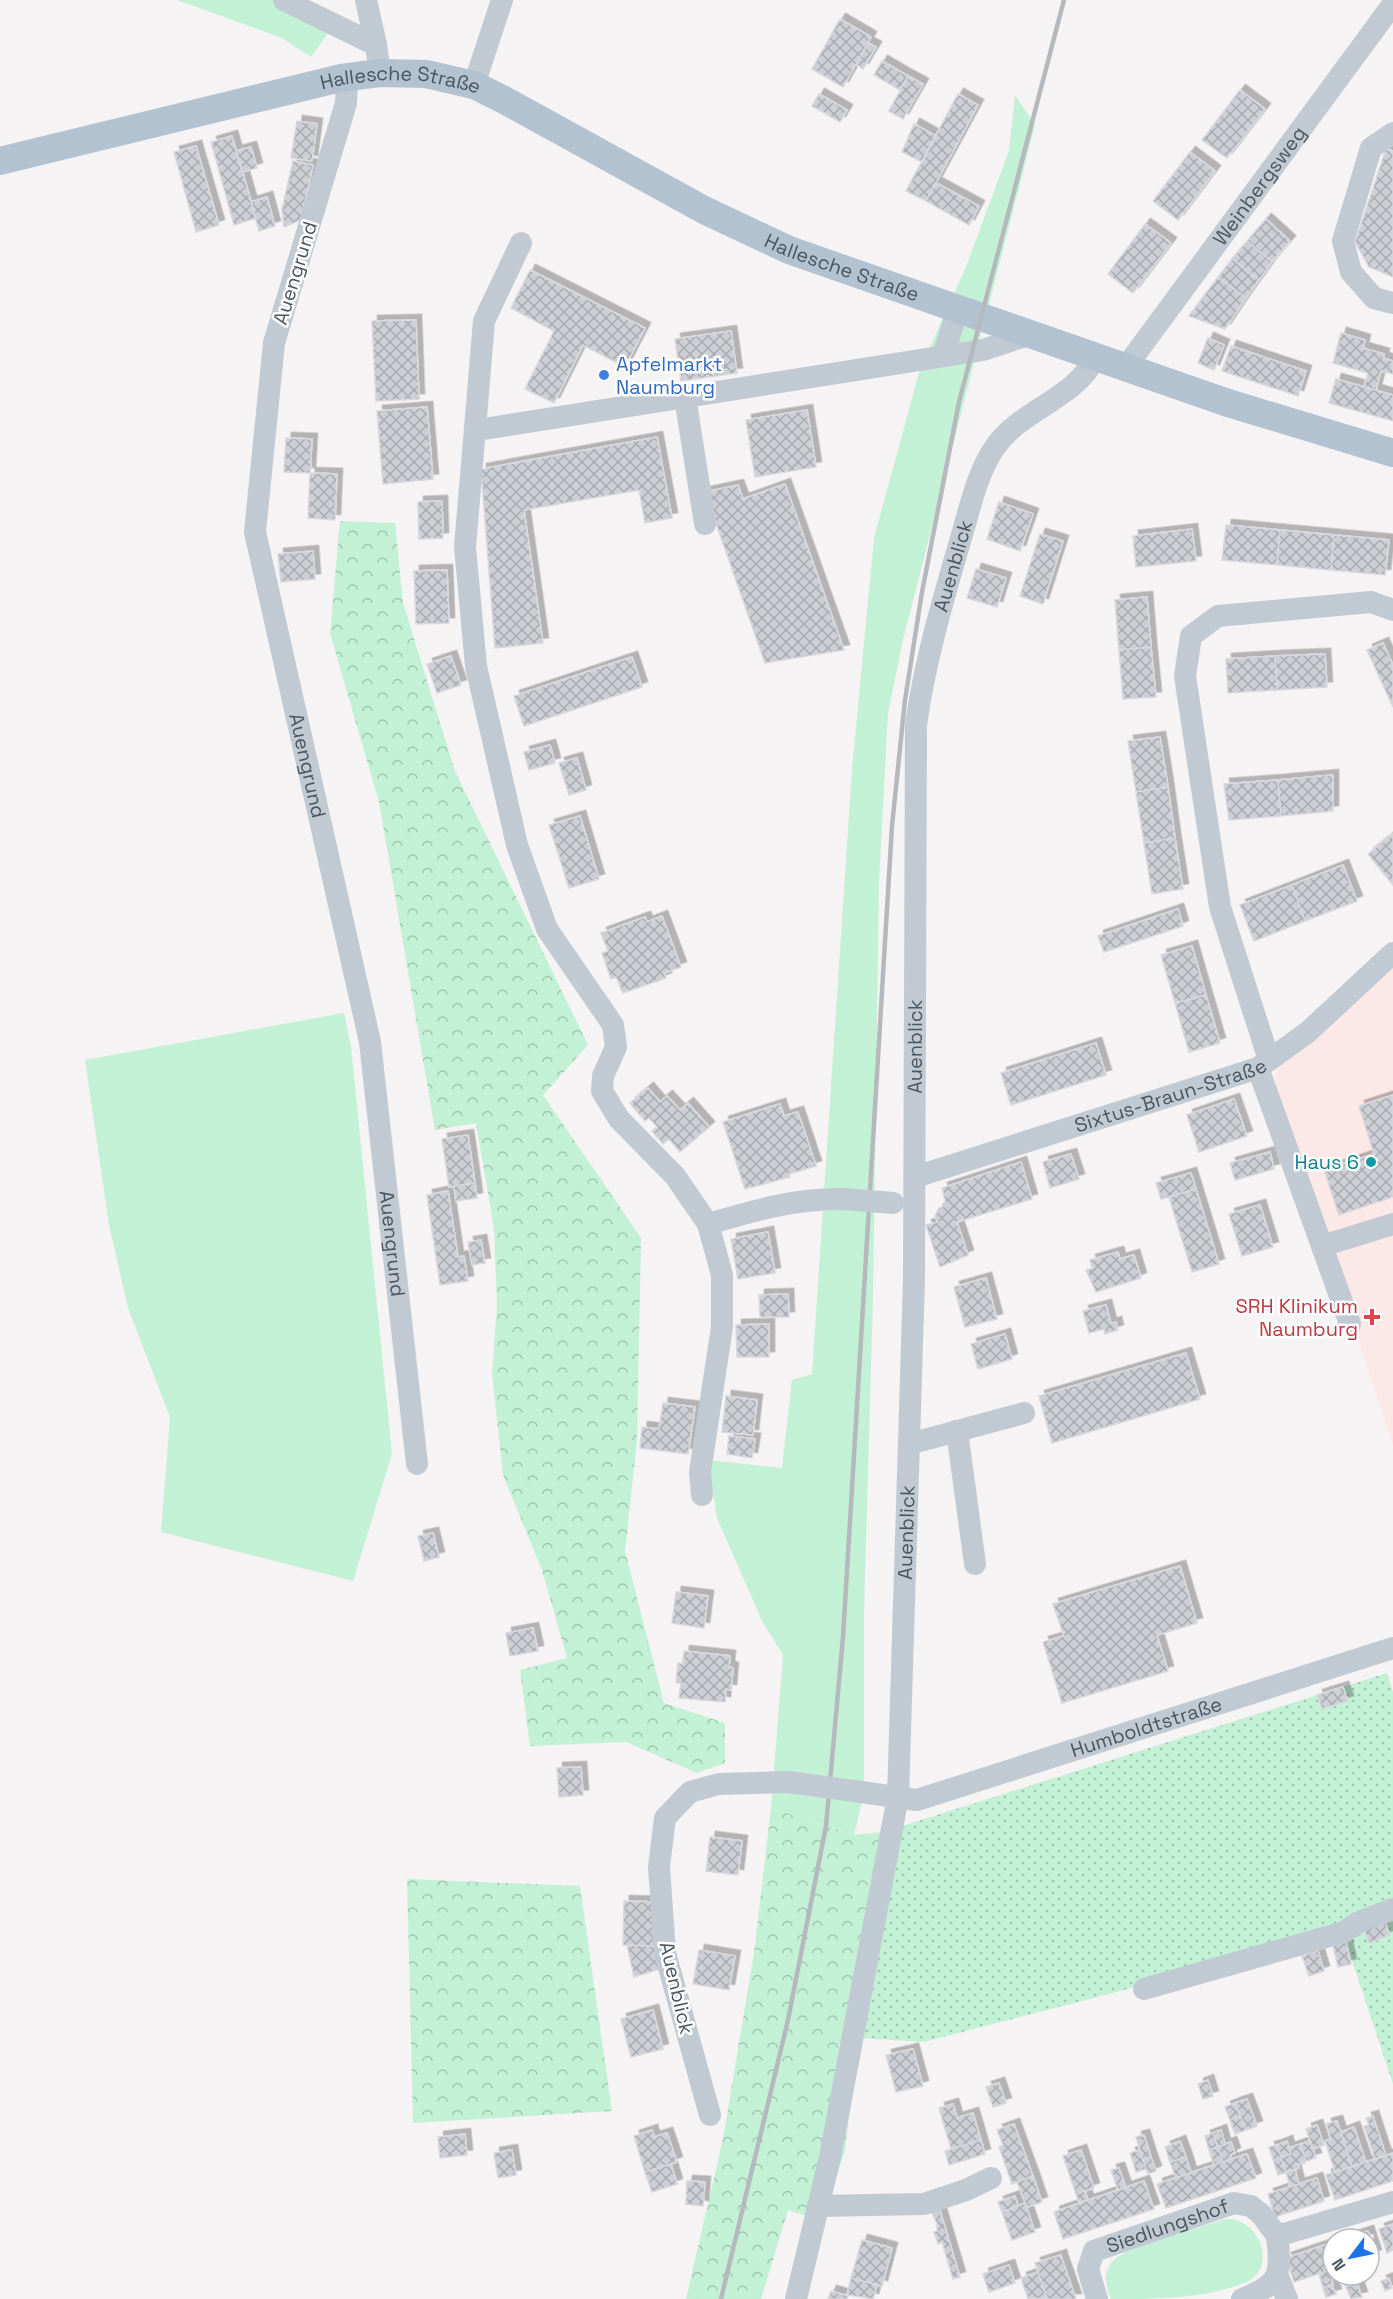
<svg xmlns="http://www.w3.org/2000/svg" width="1393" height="2299" font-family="'Space Grotesk',sans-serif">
<defs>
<pattern id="forest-crowns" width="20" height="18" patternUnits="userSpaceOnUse" patternTransform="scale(1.5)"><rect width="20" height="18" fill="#c3f1d5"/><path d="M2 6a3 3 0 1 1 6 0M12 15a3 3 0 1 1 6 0" fill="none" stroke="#a0c6b0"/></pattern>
<pattern id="garden-dots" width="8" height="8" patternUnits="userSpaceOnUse" patternTransform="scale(1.5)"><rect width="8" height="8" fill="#c3f1d5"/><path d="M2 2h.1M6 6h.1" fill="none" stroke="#a0c6b0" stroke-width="1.8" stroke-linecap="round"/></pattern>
<pattern id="building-cross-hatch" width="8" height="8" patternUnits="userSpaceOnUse" patternTransform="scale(1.5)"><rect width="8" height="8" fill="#cdcfd5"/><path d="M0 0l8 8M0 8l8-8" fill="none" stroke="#a8abb0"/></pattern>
<filter id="shadow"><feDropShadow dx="5.5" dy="-5.5" stdDeviation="0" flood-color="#0004"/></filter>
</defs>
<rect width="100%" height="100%" fill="#f5f3f3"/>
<!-- medical -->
<path fill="#fce8e6" d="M1393,969V1445L1273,1085L1279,1066Z"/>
<!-- green -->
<path fill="#c3f1d5" d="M177,0H307L339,18L311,57L282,38Z
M1015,95L1035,125L903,640L888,713L879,882L873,1298L864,1612V1793L854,1835L771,1808L783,1655L762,1621L717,1518L708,1460L782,1468L792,1380L812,1374L852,769L874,538L920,369L966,267L1009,151Z
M344,1013L351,1046L392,1454L353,1581L161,1532L170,1417L128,1308L109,1225L85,1060Z
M1225,2219C1258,2217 1279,2265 1247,2282C1205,2299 1157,2299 1111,2299C1106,2287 1103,2275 1111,2263C1122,2247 1203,2227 1225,2219Z"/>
<!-- forest -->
<path fill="url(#forest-crowns)" d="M340,521L395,523L403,603L455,771L588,1045L543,1095L641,1238L637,1441L625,1551L664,1703L725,1723V1763L697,1773L626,1742L530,1746L520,1670L567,1658L542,1570L503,1475L492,1374L497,1306L494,1229L476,1123L435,1130L379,802L330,633Z
M771,1808L853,1835L883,1832L845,2151L821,2221L788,2210L761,2299H686L723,2139L754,1953Z
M407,1879L580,1886L612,2111L413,2123Z"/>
<!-- garden -->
<path fill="url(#garden-dots)" d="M1387,1673L1393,1692V2084L1343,1933L924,2042L859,2038L883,1832Z"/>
<!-- building -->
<path fill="url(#building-cross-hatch)" stroke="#d7d9de" stroke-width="1.5" filter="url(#shadow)" d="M840,19L871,37L843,87L812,69Z
M868,43L876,47L863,69L856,64Z
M882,61L908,76L900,90L874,75Z
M908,76L923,84L903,119L889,111Z
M1240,90L1265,109L1227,158L1202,140Z
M819,94L847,110L840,122L812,106Z
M958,94L978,105L926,201L906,191Z
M297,121L317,124L312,161L291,158Z
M914,124L936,136L922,162L902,152Z
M232,136L256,218L234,225L211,142Z
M196,146L219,225L196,232L174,152Z
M251,147L257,168L242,172L236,151Z
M1386,149L1393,151V277L1369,267L1355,242Z
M1190,152L1215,171L1178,220L1153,201Z
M293,161L313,165L301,220L284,227L282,209Z
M936,183L979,206L969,225L926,201Z
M267,197L275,226L259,231L251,202Z
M1266,219L1290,241L1272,262L1247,241Z
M1145,224L1171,243L1133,293L1108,274Z
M1247,241L1272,262L1259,280L1232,259Z
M1232,259L1259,280L1246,298L1218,277Z
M530,270L645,328L625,367L583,345L554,403L525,389L554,331L511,308Z
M1218,277L1246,298L1225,329L1189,316Z
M416,320L419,399L376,401L372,321Z
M731,331L737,373L681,381L675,339Z
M1341,333L1365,340L1363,348L1384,354L1383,358L1393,361V374L1381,371L1376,390L1364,387L1368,373L1333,363Z
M1208,338L1224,345L1214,370L1198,363Z
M1231,346L1306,371L1298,396L1222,371Z
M1336,379L1393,395V421L1329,403Z
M427,407L433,479L383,484L377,411Z
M807,410L816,467L755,477L746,420Z
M657,437L672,518L645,523L639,490L524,510L543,643L495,648L481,469Z
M286,438L312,439L310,473L284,472Z
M310,473L337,474L335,520L308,518Z
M785,484L844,650L765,663L705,492L738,485L743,499Z
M442,501L443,538L419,539L418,502Z
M999,502L1033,514L1020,551L987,539Z
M1226,525L1280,530L1277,565L1222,560Z
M1192,529L1196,561L1136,567L1133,536Z
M1280,530L1334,535L1331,570L1277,565Z
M1040,534L1063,541L1043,604L1020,596Z
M1334,535L1389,540L1385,575L1331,570Z
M313,551L315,579L281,582L278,554Z
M976,569L1006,578L997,607L967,598Z
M447,570L449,623L416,624L414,571Z
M1147,597L1151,647L1119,650L1115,600Z
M1383,643L1393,665V707L1367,650Z
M1151,647L1156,697L1123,699L1119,650Z
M1325,654L1327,687L1277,690L1275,656Z
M451,656L461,685L437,693L427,664Z
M1275,656L1277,690L1228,693L1226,659Z
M632,657L642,687L524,726L514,696Z
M1160,737L1168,787L1136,792L1128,741Z
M550,745L555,763L529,770L524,752Z
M577,758L586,790L569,795L559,763Z
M1333,775V811L1281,816L1278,780Z
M1278,780L1281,816L1229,820L1224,784Z
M1168,787L1175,838L1144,843L1136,792Z
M580,816L599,879L569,888L549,825Z
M1393,834V885L1368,854Z
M1175,838L1183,889L1152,894L1144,843Z
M1343,865L1357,901L1305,921L1292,885Z
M1292,885L1305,921L1254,941L1240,905Z
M1178,909L1183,926L1104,952L1098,936Z
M662,916L681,967L664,973L666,978L623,993L616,977L611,979L602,953L608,951L601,933L645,917L647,922Z
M1192,946L1206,995L1175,1003L1161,955Z
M1206,995L1220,1043L1189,1052L1175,1003Z
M1096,1043L1106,1075L1011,1105L1001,1073Z
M648,1088L660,1102L667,1096L680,1110L688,1103L709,1127L680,1152L669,1139L663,1144L652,1131L657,1127L649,1118L645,1121L630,1103Z
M1393,1095V1197L1339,1215L1324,1170L1374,1154L1359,1106Z
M1234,1099L1247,1136L1199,1152L1187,1115Z
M780,1104L784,1116L798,1112L816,1166L789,1174L790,1177L745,1189L723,1122Z
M468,1135L475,1183L449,1187L442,1139Z
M1270,1152L1274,1169L1235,1180L1230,1163Z
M1071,1154L1079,1179L1050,1188L1043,1162Z
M1021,1162L1032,1199L957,1222L968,1255L940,1267L926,1225L938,1222L935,1216L939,1208L946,1205L942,1188Z
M1191,1173L1196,1189L1161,1199L1156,1183Z
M475,1183L477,1198L456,1201L454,1186Z
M1196,1189L1219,1264L1192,1272L1169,1197Z
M448,1191L458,1257L464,1256L468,1281L440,1285L427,1195Z
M1260,1205L1273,1247L1242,1256L1229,1214Z
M768,1232L775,1273L738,1279L731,1239Z
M481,1240L485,1263L472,1265L468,1242Z
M1118,1252L1120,1259L1134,1255L1141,1278L1096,1292L1086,1270L1093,1268L1090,1260Z
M986,1278L997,1319L965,1327L954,1287Z
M788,1294L789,1317H760L759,1295Z
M1106,1305L1111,1324L1116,1322L1118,1330L1105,1334L1104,1329L1089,1333L1083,1311Z
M769,1324V1357H737L736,1325Z
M1005,1334L1012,1359L978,1369L971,1344Z
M1186,1353L1200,1399L1052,1443L1039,1396Z
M726,1396L757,1400L753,1435L722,1432Z
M663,1403L695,1407L688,1454L640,1448L642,1427L659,1429Z
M729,1436L755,1439L752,1458L727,1454Z
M433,1533L439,1557L424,1561L418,1536Z
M1180,1566L1197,1623L1157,1635L1168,1671L1062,1703L1043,1642L1064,1636L1053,1604Z
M676,1592L708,1596L704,1628L672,1623Z
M533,1628L538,1651L510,1656L506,1633Z
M684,1651L730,1656L729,1667L733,1668L731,1690L726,1689L725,1702L679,1698L681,1683H676L678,1663L683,1664Z
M1343,1687L1348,1701L1322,1709L1317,1695Z
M581,1767L583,1795L559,1797L557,1768Z
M710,1837L742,1841L738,1875L706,1871Z
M624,1901L656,1902L655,1946L623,1945Z
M1384,1920L1390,1935L1369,1943L1363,1927Z
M1346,1942L1351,1964L1338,1967L1333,1945Z
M627,1945L655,1946L660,1969L634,1977Z
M699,1950L735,1956L729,1990L693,1984Z
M1318,1951L1324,1971L1309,1976L1302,1956Z
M653,2010L663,2049L631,2057L621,2019Z
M913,2049L923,2086L896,2092L886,2055Z
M1208,2080L1213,2096L1203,2099L1198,2084Z
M999,2083L1006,2103L993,2107L986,2087Z
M1247,2099L1257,2126L1246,2130L1235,2103Z
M1235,2103L1240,2116L1230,2120L1225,2107Z
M953,2104L957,2118L973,2113L981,2140L951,2149L939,2108Z
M1240,2116L1246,2130L1235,2134L1230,2120Z
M1373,2116L1386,2156L1375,2159L1364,2126L1369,2125L1366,2118Z
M1337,2121L1352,2167L1335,2172L1325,2141L1331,2139L1326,2124Z
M1014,2124L1033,2176L1012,2184L999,2147L1003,2145L997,2130Z
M1317,2125L1324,2145L1313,2149L1306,2129Z
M1354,2127L1366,2162L1352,2167L1341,2132Z
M652,2130L654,2137L667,2133L677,2162L645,2172L634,2136Z
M1221,2130L1225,2144L1218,2147L1213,2133Z
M1213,2133L1218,2147L1209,2150L1205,2136Z
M465,2134L467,2155L440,2158L438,2137Z
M1144,2135L1151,2157L1143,2160L1136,2137Z
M981,2140L985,2154L949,2165L945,2151Z
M1180,2141L1186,2157L1170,2162L1165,2147Z
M1287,2141L1291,2154L1281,2157L1277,2145Z
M1310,2141L1316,2158L1306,2161L1300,2144Z
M1231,2142L1235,2153L1230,2155L1232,2159L1223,2162L1218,2147Z
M1300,2144L1306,2161L1298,2164L1299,2168L1286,2172L1281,2157L1291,2154L1289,2148Z
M1277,2145L1286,2172L1278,2175L1269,2147Z
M1218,2147L1223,2162L1214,2165L1209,2150Z
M512,2150L516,2175L498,2178L494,2153Z
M1081,2150L1094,2188L1076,2194L1063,2156Z
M1140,2150L1146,2169L1136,2172L1130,2153Z
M1393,2153V2181L1335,2200L1326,2175Z
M1247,2154L1256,2178L1166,2208L1157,2184Z
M1151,2157L1156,2171L1148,2174L1143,2160Z
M1186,2157L1191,2173L1176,2178L1170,2162Z
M671,2164L677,2184L652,2192L645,2172Z
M1119,2168L1126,2188L1118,2190L1111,2170Z
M1295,2169L1299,2184L1290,2187L1286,2172Z
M1033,2176L1042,2202L1027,2207L1017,2182Z
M1317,2178L1324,2201L1275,2217L1268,2194Z
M687,2181L705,2182L703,2206L686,2204Z
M1144,2181L1154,2209L1063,2239L1054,2212Z
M1085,2191L1088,2200L1079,2203L1076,2194Z
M1015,2196L1018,2206L1002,2212L998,2202Z
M1025,2203L1035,2232L1012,2240L1002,2212Z
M939,2207L960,2277L953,2279L942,2242L938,2244L934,2232L937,2231V2224L930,2209Z
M1393,2224V2250L1387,2253L1379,2229Z
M1368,2231L1376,2255L1369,2257V2239H1343Z
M862,2240L892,2248L882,2286L851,2278Z
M1333,2242V2269L1294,2282L1286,2258Z
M1061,2255L1062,2259L1076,2299H1047L1035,2263Z
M1009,2265L1015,2283L989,2292L983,2274Z
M1329,2270L1333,2284L1323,2288L1319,2274Z
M1038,2272L1047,2298L1028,2299L1021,2278Z
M1342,2275H1354L1357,2283L1346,2287Z
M851,2278L877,2285L873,2299L847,2295Z
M1389,2278L1392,2288L1385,2291L1381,2281Z
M1357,2283L1362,2297L1351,2299L1346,2287Z
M1332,2285L1336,2294L1326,2297L1323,2288Z
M831,2291L848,2296L847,2299H828Z"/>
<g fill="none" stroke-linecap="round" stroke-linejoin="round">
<!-- minor -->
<g stroke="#c1cad2" stroke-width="22">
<path d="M284,0L376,45L380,73"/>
<path d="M366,0L376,45"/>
<path id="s1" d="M347,77L346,103L274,343L255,532L370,1042L417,1464"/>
<path d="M474,85L502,0"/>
<path d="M1393,133L1371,148L1343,241L1351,272L1374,298L1393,303"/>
<path d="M521,243L484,321L465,547L476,666L517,845L547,929L613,1025L616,1047L603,1076L602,1091L619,1119L675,1176L708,1224L722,1275V1327L700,1472L702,1495"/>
<path d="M943,355L958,309"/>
<path id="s2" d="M1126,367L1393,4"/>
<path d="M685,397L705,524"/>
<path d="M477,430L983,350L1031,334"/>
<path d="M1269,1060L1220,907L1185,676L1191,636L1218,616L1371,602L1393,610"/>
<path d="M1258,1068L1350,1324"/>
<path id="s3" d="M915,1177L1258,1068L1308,1032L1393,953"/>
<path d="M708,1224C753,1211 796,1198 843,1199"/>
<path d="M1322,1246L1393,1224"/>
<path d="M957,1431L975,1564"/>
<path d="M909,1444L1024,1413"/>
<path id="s4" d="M861,1792L917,1800L1393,1648"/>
<path d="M1144,1989L1344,1932L1359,1922L1393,1909"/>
<path d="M710,2115L665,1953L659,1867L665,1818L690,1792L719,1784L789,1782"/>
<path d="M818,2206L924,2204L966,2190L991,2178"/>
<path d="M1277,2274L1287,2299"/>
<path id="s5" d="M796,2299L830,2157L898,1797L914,1279L916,725C925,660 943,600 961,538C970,508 977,473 995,447C1021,409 1076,399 1096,356"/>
<path id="s6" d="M1097,2299L1088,2269L1094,2251L1234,2203L1251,2206L1262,2215L1277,2236L1393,2202"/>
<path d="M1242,2299C1280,2285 1282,2274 1277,2236"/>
</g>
<!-- major -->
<path stroke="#b3c2d1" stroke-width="28" id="s7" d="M0,161L341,78L380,73L426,74L474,85L506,101L704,210L789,250L1228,403L1393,453"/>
<!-- rail -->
<path stroke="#b5b8bd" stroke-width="4.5" d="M721,2299L788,2020L826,1826L843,1637L892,826L905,700L922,592L959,402L1064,0"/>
<!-- minor-bridge -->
<path stroke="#c1cad2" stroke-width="22" d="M843,1199L893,1203
M789,1782L861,1792"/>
</g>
<!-- markers -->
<circle fill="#3f7fe0" stroke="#fff" stroke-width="2" cx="604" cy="375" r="6"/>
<circle fill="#0f9aa8" stroke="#fff" stroke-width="2" cx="1371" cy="1162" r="6"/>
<path fill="#e0444e" stroke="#fff" stroke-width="2" d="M1369 1308h6v6h6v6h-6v6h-6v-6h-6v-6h6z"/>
<g text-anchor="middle" stroke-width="5" stroke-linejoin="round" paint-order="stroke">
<!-- street labels -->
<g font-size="20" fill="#4a5661" stroke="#fff">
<text dy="7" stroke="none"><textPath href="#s7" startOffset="411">Hallesche Straße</textPath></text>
<text dy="7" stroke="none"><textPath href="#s2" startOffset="225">Weinbergsweg</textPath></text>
<text dy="7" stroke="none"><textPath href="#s7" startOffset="897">Hallesche Straße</textPath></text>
<text transform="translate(295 273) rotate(-73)" y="7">Auengrund</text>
<text dy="7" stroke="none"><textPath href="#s5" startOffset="1748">Auenblick</textPath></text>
<text dy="7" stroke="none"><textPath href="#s1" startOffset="706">Auengrund</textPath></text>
<text dy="7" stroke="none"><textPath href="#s5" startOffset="1263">Auenblick</textPath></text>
<text dy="7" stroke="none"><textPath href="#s3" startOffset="268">Sixtus-Braun-Straße</textPath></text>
<text dy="7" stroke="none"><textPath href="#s1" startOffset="1192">Auengrund</textPath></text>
<text dy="7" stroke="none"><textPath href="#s5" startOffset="777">Auenblick</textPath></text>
<text dy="7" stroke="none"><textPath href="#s4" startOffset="297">Humboldtstraße</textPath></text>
<text transform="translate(677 1988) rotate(77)" y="7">Auenblick</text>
<text dy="7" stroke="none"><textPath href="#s6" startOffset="128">Siedlungshof</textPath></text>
</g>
<!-- shop labels -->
<g font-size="20" fill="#366cbe" stroke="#fff" text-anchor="start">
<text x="616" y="371">Apfelmarkt<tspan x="616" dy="23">Naumburg</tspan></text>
</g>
<!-- culture labels -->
<g font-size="20" fill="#0d838f" stroke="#fff" text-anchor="end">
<text x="1359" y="1169">Haus 6</text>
</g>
<!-- health labels -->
<g font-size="20" fill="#be3a42" stroke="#fff" text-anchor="end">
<text x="1358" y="1313">SRH Klinikum<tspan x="1358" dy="23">Naumburg</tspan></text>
</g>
</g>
<!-- north arrow -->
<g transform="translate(1351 2257) rotate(238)"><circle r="28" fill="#ffffff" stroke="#b7bbc0" stroke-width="1.5"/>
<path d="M0-4.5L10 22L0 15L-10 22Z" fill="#1a73e8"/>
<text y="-9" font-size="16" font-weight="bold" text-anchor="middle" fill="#4a5661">N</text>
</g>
</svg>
